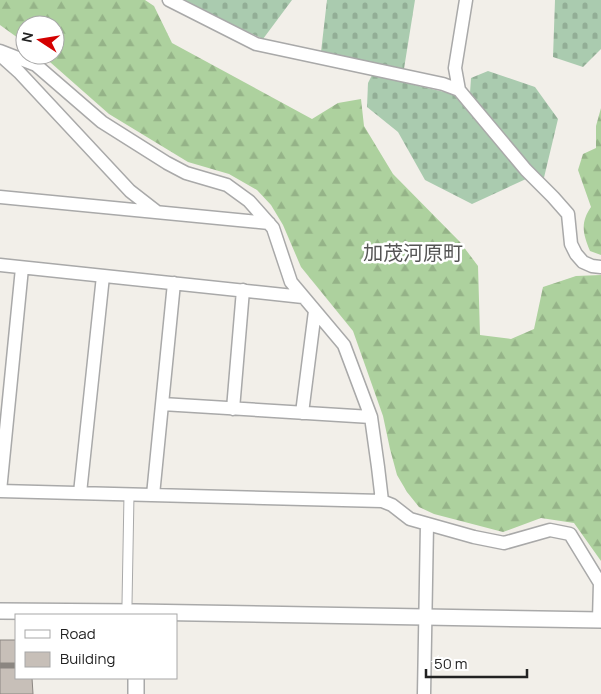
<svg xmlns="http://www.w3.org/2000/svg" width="601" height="694" font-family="Manrope,'Noto Sans JP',sans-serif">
<defs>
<pattern id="forest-firs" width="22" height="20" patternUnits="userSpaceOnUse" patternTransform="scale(1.25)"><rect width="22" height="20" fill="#add19e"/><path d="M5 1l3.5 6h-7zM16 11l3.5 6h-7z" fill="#95b388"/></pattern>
<pattern id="cemetery-stones" width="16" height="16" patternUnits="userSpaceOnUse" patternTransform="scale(1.25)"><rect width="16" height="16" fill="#aacbaf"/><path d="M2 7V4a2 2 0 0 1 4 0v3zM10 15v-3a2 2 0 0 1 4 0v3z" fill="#92ae96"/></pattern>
</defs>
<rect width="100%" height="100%" fill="#f2efe9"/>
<!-- forest -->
<path fill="url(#forest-firs)" d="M0,0H145L154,6L172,43L312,119L338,103L361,99L364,126L393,174L460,242L478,266L480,335L511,339L534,329L543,287L576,276L601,275V561L574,523L541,518L503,532L434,514L419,507L407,492L397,475L390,449L383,416L353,331L301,267L283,225L271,205L257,190L229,174L188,162L109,114L42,55H55V25H25V43L0,25Z
M601,108V255L590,251C583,234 580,223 591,207L578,170L583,154L596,148V126Z"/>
<!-- cemetery -->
<path fill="url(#cemetery-stones)" d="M183,0H292L263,39L183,1Z
M327,0H415L403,75L321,52Z
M555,0H601V49L583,67L553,57Z
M488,71L535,87L558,119L542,186L470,93L471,78Z
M372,75L453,94L526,179L472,204L425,180L398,132L367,107L368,83Z"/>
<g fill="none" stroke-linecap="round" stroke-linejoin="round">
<!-- pedestrian casing -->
<g stroke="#a9a9a9" stroke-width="11">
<path id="pedestrian" d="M127,604L129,495"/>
</g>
<!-- minor casing -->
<g stroke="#a9a9a9" stroke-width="15">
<path id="minor" d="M169,0L256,44L443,84L459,90L526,170L553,197L568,214L571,244L576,254L583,262L592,266L601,267
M0,51L36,65L102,122L167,163L186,173L227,185L249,201L273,228L291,282L344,345L371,417L378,467L382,501L392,505L410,519L474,537L504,543L550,530L570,534L600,583L599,620
M0,55L19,72L130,191L157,212
M459,90L455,68L466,0
M0,197L269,223
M0,265L303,297
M162,404L371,417
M233,409L243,290
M302,413L315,311
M0,491L382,501
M0,491L22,268
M80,493L103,276
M153,495L174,283
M424,694L427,524"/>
</g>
<!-- tertiary casing -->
<g stroke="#a9a9a9" stroke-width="18">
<path id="tertiary" d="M0,611L136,612L601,620
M136,694V678"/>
</g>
<!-- pedestrian -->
<use href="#pedestrian" stroke="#fff" stroke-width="9"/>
<!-- minor -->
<use href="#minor" stroke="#fff" stroke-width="12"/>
<!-- tertiary -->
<use href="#tertiary" stroke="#fff" stroke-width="15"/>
</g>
<!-- shaded-wall -->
<path fill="#8b8681" d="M0,663H16V674H0Z"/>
<!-- building -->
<path fill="#c7bfb8" stroke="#8b8681" d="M0,640H16V663H0Z
M0,668H16V678H32L33,694H0Z"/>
<g text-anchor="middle" stroke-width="5" stroke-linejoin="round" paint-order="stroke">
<!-- quarter labels -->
<g font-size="20" fill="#555" stroke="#fff">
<text x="413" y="260">加茂河原町</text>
</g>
</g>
<!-- legend -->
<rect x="15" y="614" width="162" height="65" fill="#ffffff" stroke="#a7a7a7"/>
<rect x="25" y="630" width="25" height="8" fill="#ffffff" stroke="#a7a7a7"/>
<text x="60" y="639" font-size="15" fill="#222222">Road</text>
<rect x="25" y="652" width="25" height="15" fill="#c7bfb8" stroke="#a7a7a7"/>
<text x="60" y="664" font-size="15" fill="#222222">Building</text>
<!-- north arrow -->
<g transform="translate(40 40) rotate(282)"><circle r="24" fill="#ffffff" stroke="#a7a7a7"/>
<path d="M0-4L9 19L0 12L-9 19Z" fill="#d40000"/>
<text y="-8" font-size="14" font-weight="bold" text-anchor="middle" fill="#222222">N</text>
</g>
<!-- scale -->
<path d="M426 669v8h101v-8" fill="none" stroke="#222222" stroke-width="2.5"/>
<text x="434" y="669" font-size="15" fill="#222222" stroke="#ffffff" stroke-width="4" paint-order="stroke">50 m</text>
</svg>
